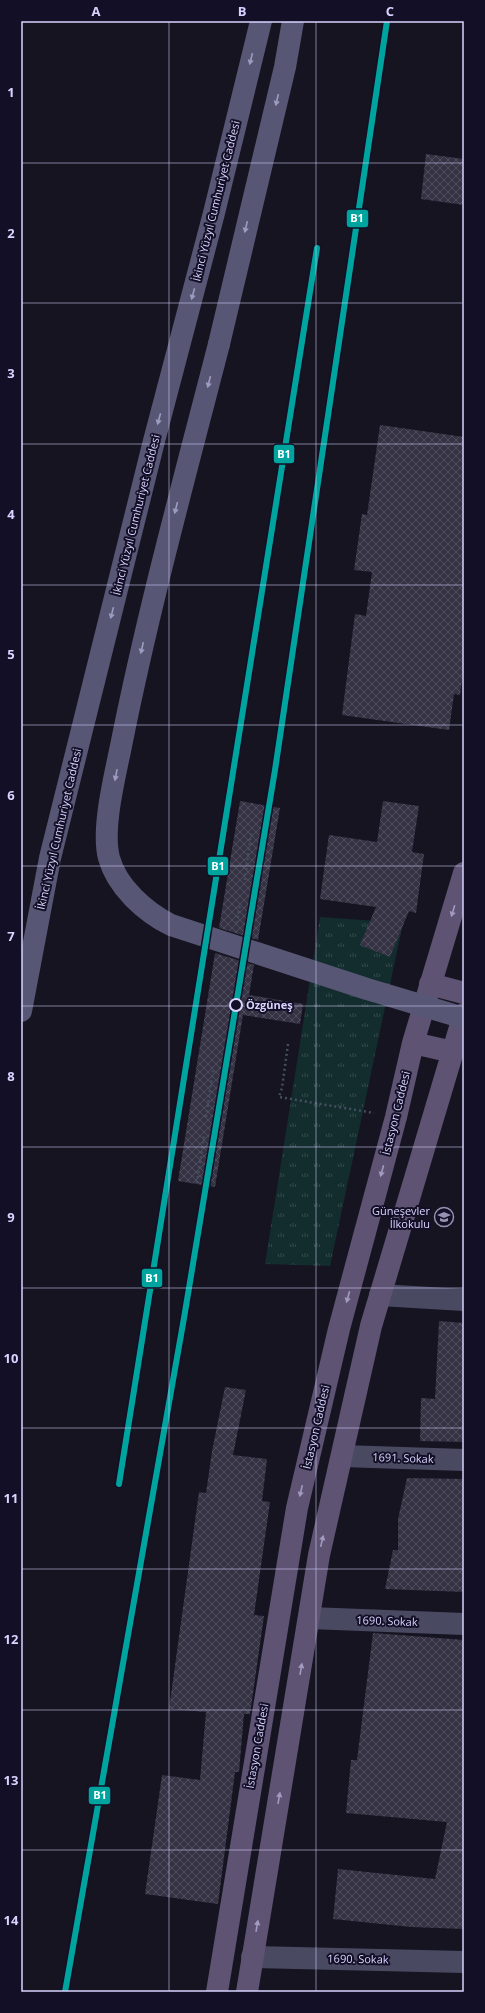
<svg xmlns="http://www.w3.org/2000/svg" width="485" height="2013" font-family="'Open Sans',sans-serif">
<defs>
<pattern id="park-tufts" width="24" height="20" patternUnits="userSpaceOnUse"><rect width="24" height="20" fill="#132c2d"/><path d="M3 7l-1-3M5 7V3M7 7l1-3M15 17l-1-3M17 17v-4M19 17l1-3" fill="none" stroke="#354a4c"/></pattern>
<pattern id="building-cross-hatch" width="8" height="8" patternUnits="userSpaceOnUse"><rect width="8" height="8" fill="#343243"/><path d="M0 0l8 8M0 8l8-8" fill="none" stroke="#514f5f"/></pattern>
</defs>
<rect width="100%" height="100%" fill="#161421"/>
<!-- park -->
<path fill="url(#park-tufts)" d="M320,917L403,923L330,1266L265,1264Z"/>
<!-- building -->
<path fill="url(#building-cross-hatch)" d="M426,154L464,159V205L421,199Z
M380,425L464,437V665L460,695L454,694L449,730L342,715L355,614L366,616L372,572L354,570L362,514L367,515Z
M240,801L280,808L258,940L219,928Z
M383,801L419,806L412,852L424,854L416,913L409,911L390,957L360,945L376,907L320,899L329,835L377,842Z
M215,953L254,965L249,995L303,1004L300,1024L243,1015L215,1187L178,1181Z
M439,1321L464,1323V1442L420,1441L421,1398L435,1399Z
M225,1387L246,1390L233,1455L267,1459L262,1501L270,1502L254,1615L264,1616L250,1714H244L239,1772H235L218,1904L145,1894L162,1775L200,1780L206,1712L169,1709L199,1492L206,1493L212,1451Z
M407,1478L464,1479V1592L385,1589L393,1550H398V1519Z
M373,1633L464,1640V1929L411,1927L333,1919L338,1869L435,1879L447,1822L346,1813L351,1760H357Z"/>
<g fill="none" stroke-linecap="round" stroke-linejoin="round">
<!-- path -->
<path stroke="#44505f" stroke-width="2.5" stroke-dasharray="2 3" stroke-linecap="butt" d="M245,880L251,833
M237,923L240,904
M288,1044L282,1088L279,1097L374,1113
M206,1117L213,1070
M197,1183L204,1136"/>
<!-- minor -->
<path stroke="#4a4962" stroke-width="22" d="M380,1295L464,1300
M342,1456L464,1460
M310,1618L464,1624
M252,1957L464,1962"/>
<!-- secondary -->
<path stroke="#575674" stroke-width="22" d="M219,344L285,67L293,21
M21,1011L50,858L154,441L214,213L261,21"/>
<!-- primary -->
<path stroke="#5e5373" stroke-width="22" d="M430,984L464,993
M413,1043L453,1052
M217,1992L297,1508L339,1329L396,1117L413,1043L464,873
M247,1992L319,1555L371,1326L464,1014"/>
<!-- secondary-bridge -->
<path stroke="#575674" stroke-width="22" d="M219,344C185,476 149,607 122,741C116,772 101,828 109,858C117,887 145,912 171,925L367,989L464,1018"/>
<!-- rail-1 casing -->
<g stroke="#130f26" stroke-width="9">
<path id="rail-1" d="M119,1484L317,248
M65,1992L184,1318L275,770L387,21"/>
</g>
<!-- rail-1 -->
<use href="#rail-1" stroke="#00a49f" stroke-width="6"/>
</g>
<!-- one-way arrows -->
<defs><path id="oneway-solid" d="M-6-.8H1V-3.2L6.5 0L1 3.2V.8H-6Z"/></defs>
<g fill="#9e9bc0">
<use href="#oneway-solid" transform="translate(251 59) rotate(104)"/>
<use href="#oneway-solid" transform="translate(277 100) rotate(103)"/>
<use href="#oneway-solid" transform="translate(246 227) rotate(103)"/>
<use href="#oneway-solid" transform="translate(193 294) rotate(105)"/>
<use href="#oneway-solid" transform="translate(209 382) rotate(104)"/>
<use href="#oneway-solid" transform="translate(159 419) rotate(105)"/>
<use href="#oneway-solid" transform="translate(176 508) rotate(104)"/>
<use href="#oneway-solid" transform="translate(112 613) rotate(104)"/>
<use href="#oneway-solid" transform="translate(142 648) rotate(103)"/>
<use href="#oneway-solid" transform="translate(116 775) rotate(101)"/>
</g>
<g fill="#a29ac0">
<use href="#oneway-solid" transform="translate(453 911) rotate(107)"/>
<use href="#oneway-solid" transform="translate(382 1171) rotate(105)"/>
<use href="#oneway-solid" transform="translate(348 1297) rotate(105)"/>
<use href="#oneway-solid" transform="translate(301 1491) rotate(103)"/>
<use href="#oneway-solid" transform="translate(322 1541) rotate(-77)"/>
<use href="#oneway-solid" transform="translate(301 1669) rotate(-80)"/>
<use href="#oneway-solid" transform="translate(279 1798) rotate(-80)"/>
<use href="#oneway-solid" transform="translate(257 1926) rotate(-80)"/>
</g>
<!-- grid -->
<path fill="none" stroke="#d9d4ff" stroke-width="1" stroke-opacity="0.55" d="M169,21V1992M316,21V1992M21,163H464M21,303H464M21,444H464M21,585H464M21,725H464M21,866H464M21,1006H464M21,1147H464M21,1288H464M21,1428H464M21,1569H464M21,1710H464M21,1850H464"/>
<!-- icons -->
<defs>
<g id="school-ring" transform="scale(1)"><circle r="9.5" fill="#130f26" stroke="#9591b1" stroke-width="1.5"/><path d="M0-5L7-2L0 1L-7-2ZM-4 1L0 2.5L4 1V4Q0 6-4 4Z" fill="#9591b1"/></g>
</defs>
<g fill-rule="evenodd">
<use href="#school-ring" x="444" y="1217"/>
</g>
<!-- markers -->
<circle fill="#130f26" stroke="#d9d4ff" stroke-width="2" cx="236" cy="1005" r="6"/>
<g text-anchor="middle" stroke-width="4" stroke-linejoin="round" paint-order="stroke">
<!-- street labels -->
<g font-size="11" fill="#d9d4ff" stroke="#130f26">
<text transform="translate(216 201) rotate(-76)" y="4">İkinci Yüzyıl Cumhuriyet Caddesi</text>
<text transform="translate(136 515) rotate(-76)" y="4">İkinci Yüzyıl Cumhuriyet Caddesi</text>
<text transform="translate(59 829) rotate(-77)" y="4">İkinci Yüzyıl Cumhuriyet Caddesi</text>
<text transform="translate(396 1113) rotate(-76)" y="4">İstasyon Caddesi</text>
<text transform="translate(316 1427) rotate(-77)" y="4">İstasyon Caddesi</text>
<text transform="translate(403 1458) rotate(2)" y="4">1691. Sokak</text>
<text transform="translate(387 1621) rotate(2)" y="4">1690. Sokak</text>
<text transform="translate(257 1746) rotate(-80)" y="4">İstasyon Caddesi</text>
<text transform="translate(358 1959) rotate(1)" y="4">1690. Sokak</text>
</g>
<!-- stop labels -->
<g font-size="11" font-weight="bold" fill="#d9d4ff" stroke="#130f26" text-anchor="start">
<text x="246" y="1009">Özgüneş</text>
</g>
<!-- poi labels -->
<g font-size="11" fill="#d9d4ff" stroke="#130f26" text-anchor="end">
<text x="430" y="1215">Güneşevler<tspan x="430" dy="13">İlkokulu</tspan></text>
</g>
</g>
<g stroke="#130f26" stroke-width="1.5">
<rect x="346" y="209" width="23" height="19" rx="4" fill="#00a49f"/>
<rect x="273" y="444" width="22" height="20" rx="4" fill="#00a49f"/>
<rect x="207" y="856" width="22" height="20" rx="4" fill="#00a49f"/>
<rect x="141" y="1268" width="22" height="20" rx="4" fill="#00a49f"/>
<rect x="88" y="1786" width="23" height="19" rx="4" fill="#00a49f"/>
</g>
<g font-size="11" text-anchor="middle" font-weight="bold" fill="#fff">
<text x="357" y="222">B1</text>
<text x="284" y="458">B1</text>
<text x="218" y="870">B1</text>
<text x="152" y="1282">B1</text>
<text x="100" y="1799">B1</text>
</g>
<!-- border -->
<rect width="485" height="2013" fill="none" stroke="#130f26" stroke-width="44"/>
<rect x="22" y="22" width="441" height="1969" fill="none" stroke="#d9d4ff" stroke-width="1.5"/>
<g font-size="13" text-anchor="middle" font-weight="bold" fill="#d9d4ff">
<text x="96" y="16">A</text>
<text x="242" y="16">B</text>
<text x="390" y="16">C</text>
<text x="11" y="97">1</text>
<text x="11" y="238">2</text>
<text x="11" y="378">3</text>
<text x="11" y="519">4</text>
<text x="11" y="659">5</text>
<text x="11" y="800">6</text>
<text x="11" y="941">7</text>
<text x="11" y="1081">8</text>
<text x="11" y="1222">9</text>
<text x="11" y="1363">10</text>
<text x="11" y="1503">11</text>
<text x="11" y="1644">12</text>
<text x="11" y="1785">13</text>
<text x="11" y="1925">14</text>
</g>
</svg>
